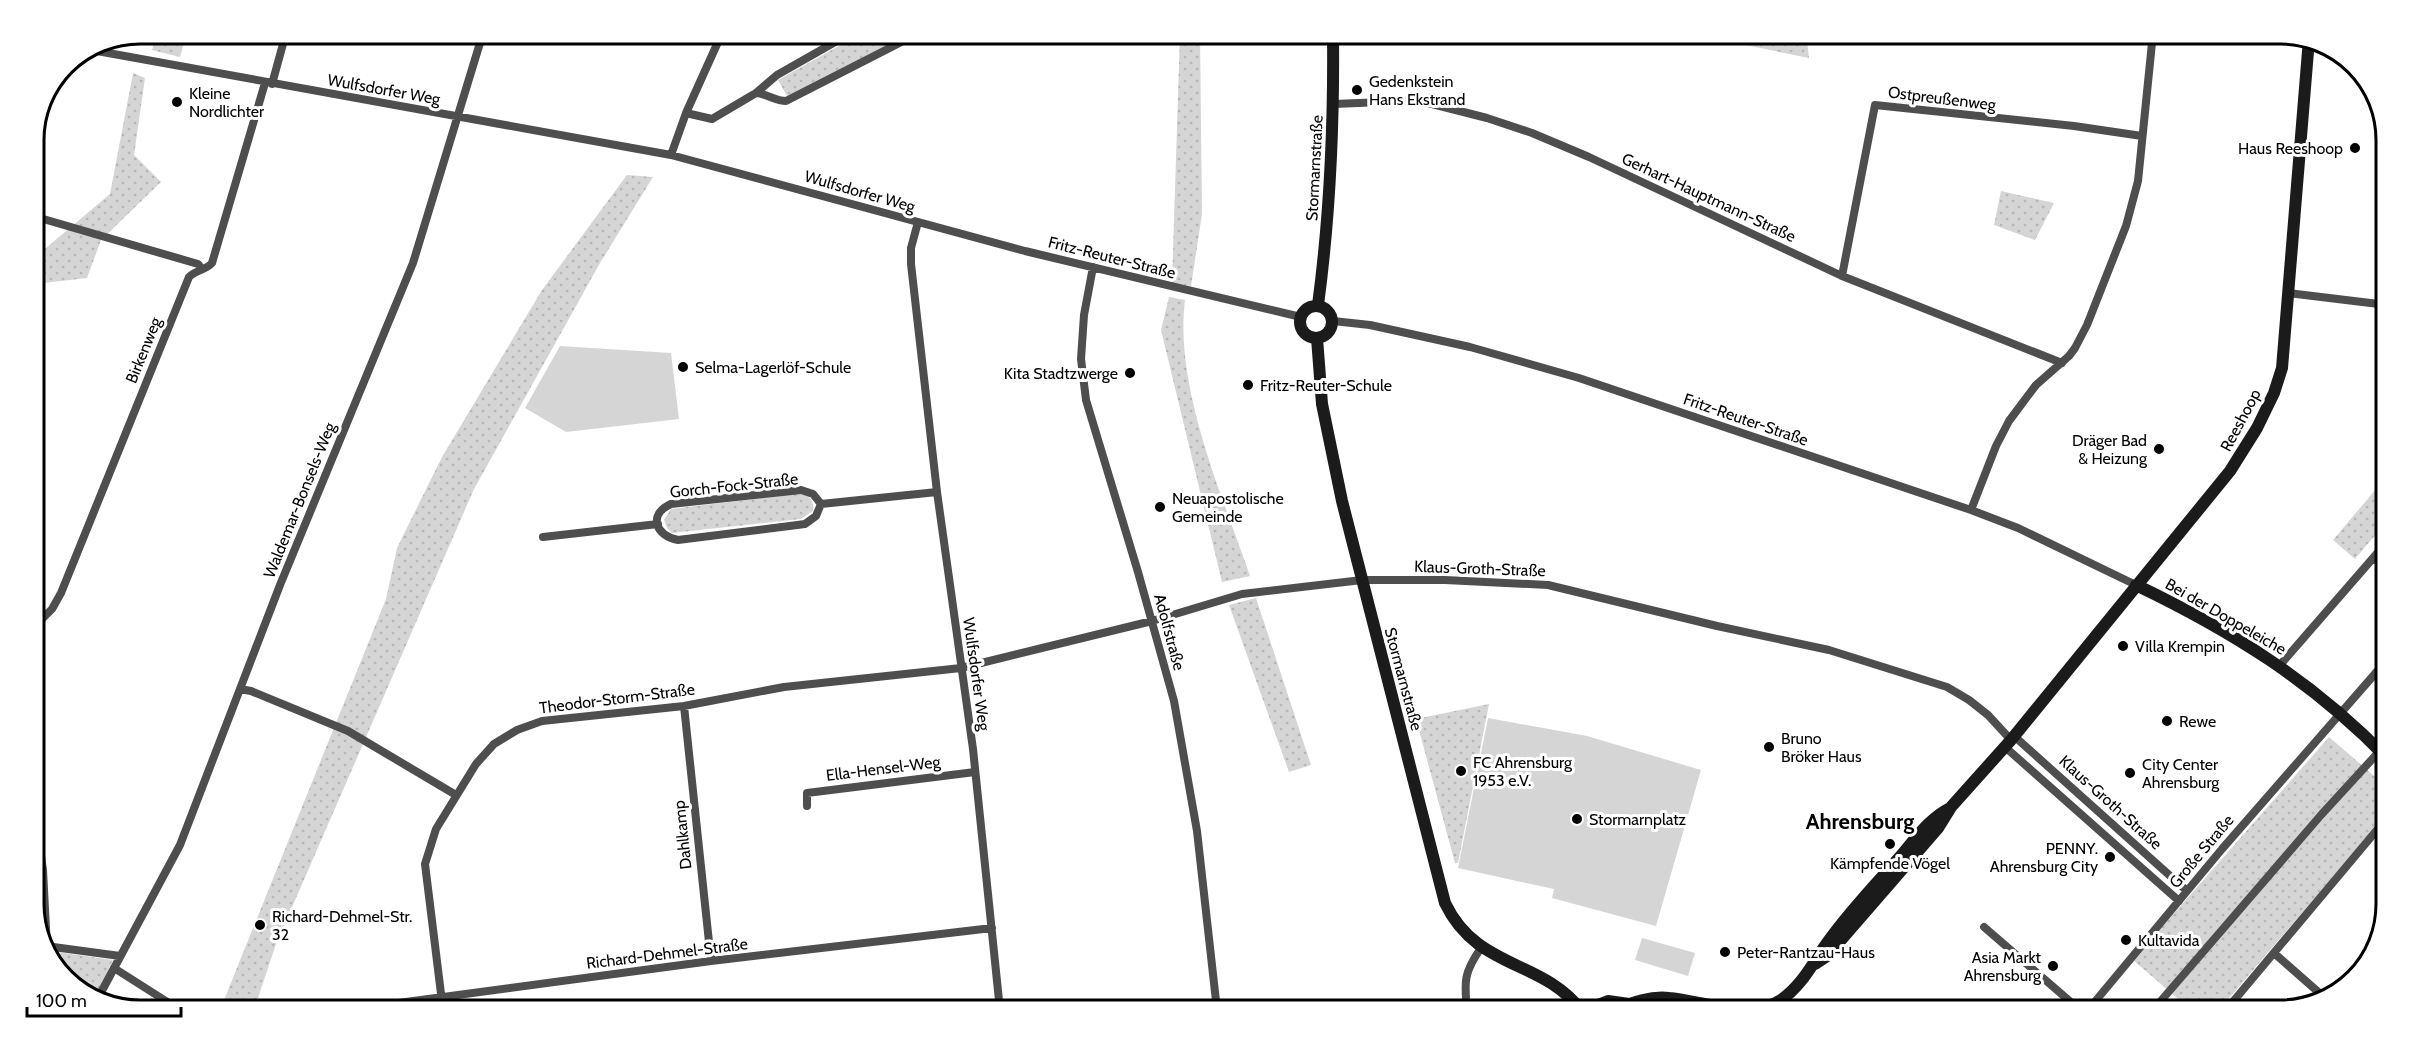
<svg xmlns="http://www.w3.org/2000/svg" width="2420" height="1043" font-family="Cabin,sans-serif">
<defs>
<pattern id="grass-dots" width="8" height="8" patternUnits="userSpaceOnUse" patternTransform="scale(1.5)"><rect width="8" height="8" fill="#d5d5d5"/><path d="M2 2h.1M6 6h.1" fill="none" stroke="#b5b5b5" stroke-width="1.8" stroke-linecap="round"/></pattern>
</defs>
<rect width="100%" height="100%" fill="#fff"/>
<!-- grass -->
<path fill="url(#grass-dots)" d="M157,33H187L180,57L152,50Z
M862,33H912L805,89L787,96L778,80Z
M1180,33H1200L1202,214L1191,286L1172,283Z
M1735,33H1806L1809,58L1736,43Z
M133,73L145,78L134,155L161,182L101,240L87,278L43,283L33,292V259L110,194Z
M627,175L653,177L600,263L474,489L276,944L254,1010H220L386,599L397,548L442,457L542,290Z
M2001,191L2054,203L2035,240L1994,225Z
M1169,297L1185,300C1174,387 1222,494 1250,576L1222,582L1161,330Z
M2387,476V521L2355,559L2333,540Z
M794,494C806,494 815,497 813,511L801,519L672,533L667,528L664,520L671,509Z
M1256,598L1311,765L1289,772L1229,605Z
M1489,704L1458,863H1455L1416,719Z
M2329,737L2387,787V813L2219,1010H2191L2133,960Z
M50,951L113,960L95,999L55,968Z"/>
<!-- pitch -->
<path fill="#d5d5d5" d="M560,346L671,353L679,419L566,432L525,408Z
M1488,718L1587,736L1701,770L1656,926L1552,898L1554,889L1458,868Z
M1642,938L1695,953L1688,976L1635,960Z"/>
<g fill="none" stroke-linecap="round" stroke-linejoin="round">
<!-- street -->
<path stroke="#4e4e4e" stroke-width="8" d="M895,33L899,43
M86,49L671,155L1025,251L1301,317
M272,84L286,33
M756,93C768,94 775,101 786,101L919,33
M1334,104L1407,101L1432,104L1487,118L1532,133L1589,157L1842,276L2062,363
M686,113L712,119L756,93L777,75L851,33
M33,141L36,125
M671,155L686,113L722,33
M33,216L198,264L202,269
M918,222L911,248V264L937,492L973,749L1000,1010
M1093,267L1084,315L1081,359L1086,400L1138,572L1174,701L1197,831L1217,1010
M1842,276L1875,105L2074,126L2142,136
M2288,293L2387,305
M1333,321L1370,325L1470,347L1579,378L1971,510L2018,528L2136,585
M801,490L813,494L821,504L816,516L805,524L678,540C656,536 647,515 671,504Z
M821,504L937,492
M1971,510L1996,446L2009,421L2036,385L2069,356L2075,348L2087,325L2126,226L2138,181L2153,33
M543,537L658,524
M2374,558L2387,569
M33,628L52,609L61,593L189,277C196,270 206,270 212,263L265,83
M2280,665L2387,542
M240,689L251,691L348,731L456,795
M684,706L711,961
M2014,736L2187,891
M2005,747L2179,901
M33,800L43,870L47,948
M807,806V793L975,772
M1984,927L2080,1010
M46,946L120,956
M2274,953L2324,997
M114,968L180,1010
M97,1000L180,845L280,585L413,263L483,33
M346,1010L711,961L992,928
M443,1010L425,864L436,829L476,764L494,744L517,730L542,721L684,706L784,687L961,668L1152,621L1242,594L1362,580H1445L1548,585L1717,626L1829,650L1947,687L1969,700L1988,715L2011,740
M1467,1010C1464,981 1464,972 1481,948
M2088,1010L2222,849L2387,660
M2153,1010L2321,815L2387,743
M2226,1010L2387,818"/>
<!-- secondary -->
<path stroke="#1b1b1b" stroke-width="12" d="M1318,305C1330,215 1334,124 1333,33
M1300 322a16 16 0 1 1 32 0a16 16 0 1 1-32 0Z
M1317,338L1322,404L1342,501L1445,903C1477,970 1542,959 1581,1010
M2136,585C2232,631 2312,681 2387,758
M1815,964L1827,956L1938,828L1951,807L2011,740L2230,471L2257,428L2274,393L2282,368L2309,39
M1585,1010L1608,1001L1629,1004
M1616,1010C1631,1002 1652,996 1669,998C1701,1001 1752,1020 1781,1000C1804,984 1814,960 1830,939C1850,911 1875,885 1898,859C1914,841 1928,819 1950,808"/>
</g>
<!-- markers -->
<g fill="#000" stroke="#fff" stroke-width="2">
<circle cx="1357" cy="90" r="6"/>
<circle cx="177" cy="102" r="6"/>
<circle cx="2355" cy="148" r="6"/>
<circle cx="683" cy="367" r="6"/>
<circle cx="1130" cy="373" r="6"/>
<circle cx="1248" cy="385" r="6"/>
<circle cx="2159" cy="449" r="6"/>
<circle cx="1160" cy="507" r="6"/>
<circle cx="2123" cy="646" r="6"/>
<circle cx="2167" cy="721" r="6"/>
<circle cx="1769" cy="747" r="6"/>
<circle cx="1461" cy="771" r="6"/>
<circle cx="2130" cy="773" r="6"/>
<circle cx="1577" cy="819" r="6"/>
<circle cx="1890" cy="844" r="6"/>
<circle cx="2110" cy="857" r="6"/>
<circle cx="260" cy="925" r="6"/>
<circle cx="2126" cy="940" r="6"/>
<circle cx="1725" cy="952" r="6"/>
<circle cx="2053" cy="966" r="6"/>
</g>
<g text-anchor="middle" stroke-width="6" stroke-linejoin="round" paint-order="stroke">
<!-- poi labels -->
<g font-size="16" fill="#000" stroke="#fff" text-anchor="start">
<text x="1369" y="87">Gedenkstein<tspan x="1369" dy="18">Hans Ekstrand</tspan></text>
<text x="189" y="99">Kleine<tspan x="189" dy="18">Nordlichter</tspan></text>
<text x="2343" y="154" text-anchor="end">Haus Reeshoop</text>
<text x="695" y="373">Selma-Lagerlöf-Schule</text>
<text x="1118" y="379" text-anchor="end">Kita Stadtzwerge</text>
<text x="1260" y="391">Fritz-Reuter-Schule</text>
<text x="2147" y="446" text-anchor="end">Dräger Bad<tspan x="2147" dy="18">&amp; Heizung</tspan></text>
<text x="1172" y="504">Neuapostolische<tspan x="1172" dy="18">Gemeinde</tspan></text>
<text x="2135" y="652">Villa Krempin</text>
<text x="2179" y="727">Rewe</text>
<text x="1781" y="744">Bruno<tspan x="1781" dy="18">Bröker Haus</tspan></text>
<text x="1473" y="768">FC Ahrensburg<tspan x="1473" dy="18">1953 e.V.</tspan></text>
<text x="2142" y="770">City Center<tspan x="2142" dy="18">Ahrensburg</tspan></text>
<text x="1589" y="825">Stormarnplatz</text>
<text x="2098" y="854" text-anchor="end">PENNY.<tspan x="2098" dy="18">Ahrensburg City</tspan></text>
<text x="1890" y="869" text-anchor="middle">Kämpfende Vögel</text>
<text x="272" y="922">Richard-Dehmel-Str.<tspan x="272" dy="18">32</tspan></text>
<text x="2138" y="946">Kultavida</text>
<text x="1737" y="958">Peter-Rantzau-Haus</text>
<text x="2041" y="963" text-anchor="end">Asia Markt<tspan x="2041" dy="18">Ahrensburg</tspan></text>
</g>
<!-- street labels -->
<g font-size="16" fill="#000" stroke="#fff">
<text transform="translate(384 89) rotate(10)" y="6">Wulfsdorfer Weg</text>
<text transform="translate(1942 98) rotate(7)" y="6">Ostpreußenweg</text>
<text transform="translate(1314 168) rotate(-87)" y="6">Stormarnstraße</text>
<text transform="translate(860 191) rotate(16)" y="6">Wulfsdorfer Weg</text>
<text transform="translate(1709 197) rotate(25)" y="6">Gerhart-Hauptmann-Straße</text>
<text transform="translate(1112 257) rotate(14)" y="6">Fritz-Reuter-Straße</text>
<text transform="translate(143 350) rotate(-68)" y="6">Birkenweg</text>
<text transform="translate(1746 419) rotate(19)" y="6">Fritz-Reuter-Straße</text>
<text transform="translate(2240 420) rotate(-62)" y="6">Reeshoop</text>
<text transform="translate(734 485) rotate(-6)" y="6">Gorch-Fock-Straße</text>
<text transform="translate(299 500) rotate(-68)" y="6">Waldemar-Bonsels-Weg</text>
<text transform="translate(1480 568) rotate(2)" y="6">Klaus-Groth-Straße</text>
<text transform="translate(2226 616) rotate(30)" y="6">Bei der Doppeleiche</text>
<text transform="translate(1170 632) rotate(75)" y="6">Adolfstraße</text>
<text transform="translate(977 674) rotate(82)" y="6">Wulfsdorfer Weg</text>
<text transform="translate(1404 679) rotate(75)" y="6">Stormarnstraße</text>
<text transform="translate(617 698) rotate(-7)" y="6">Theodor-Storm-Straße</text>
<text transform="translate(883 768) rotate(-7)" y="6">Ella-Hensel-Weg</text>
<text transform="translate(2111 802) rotate(42)" y="6">Klaus-Groth-Straße</text>
<text transform="translate(682 835) rotate(-96)" y="6">Dahlkamp</text>
<text transform="translate(2201 851) rotate(-50)" y="6">Große Straße</text>
<text transform="translate(667 953) rotate(-7)" y="6">Richard-Dehmel-Straße</text>
</g>
<!-- district labels -->
<g font-size="22" font-weight="bold" fill="#000" stroke="#fff">
<text x="1860" y="829">Ahrensburg</text>
</g>
</g>
<!-- crop -->
<path d="M0 0H2420V1043H0ZM140 44H2280A96 96 0 0 1 2376 140V904A96 96 0 0 1 2280 1000H140A96 96 0 0 1 44 904V140A96 96 0 0 1 140 44Z" fill="#fff" fill-rule="evenodd"/>
<path fill="none" stroke="#000" stroke-width="3" d="M140 44H2280A96 96 0 0 1 2376 140V904A96 96 0 0 1 2280 1000H140A96 96 0 0 1 44 904V140A96 96 0 0 1 140 44Z"/>
<!-- scale -->
<path d="M27 1007v9h154v-9" fill="none" stroke="#000000" stroke-width="3"/>
<text x="36" y="1007" font-size="18" fill="#000000" stroke="#ffffff" stroke-width="4.5" paint-order="stroke">100 m</text>
</svg>
